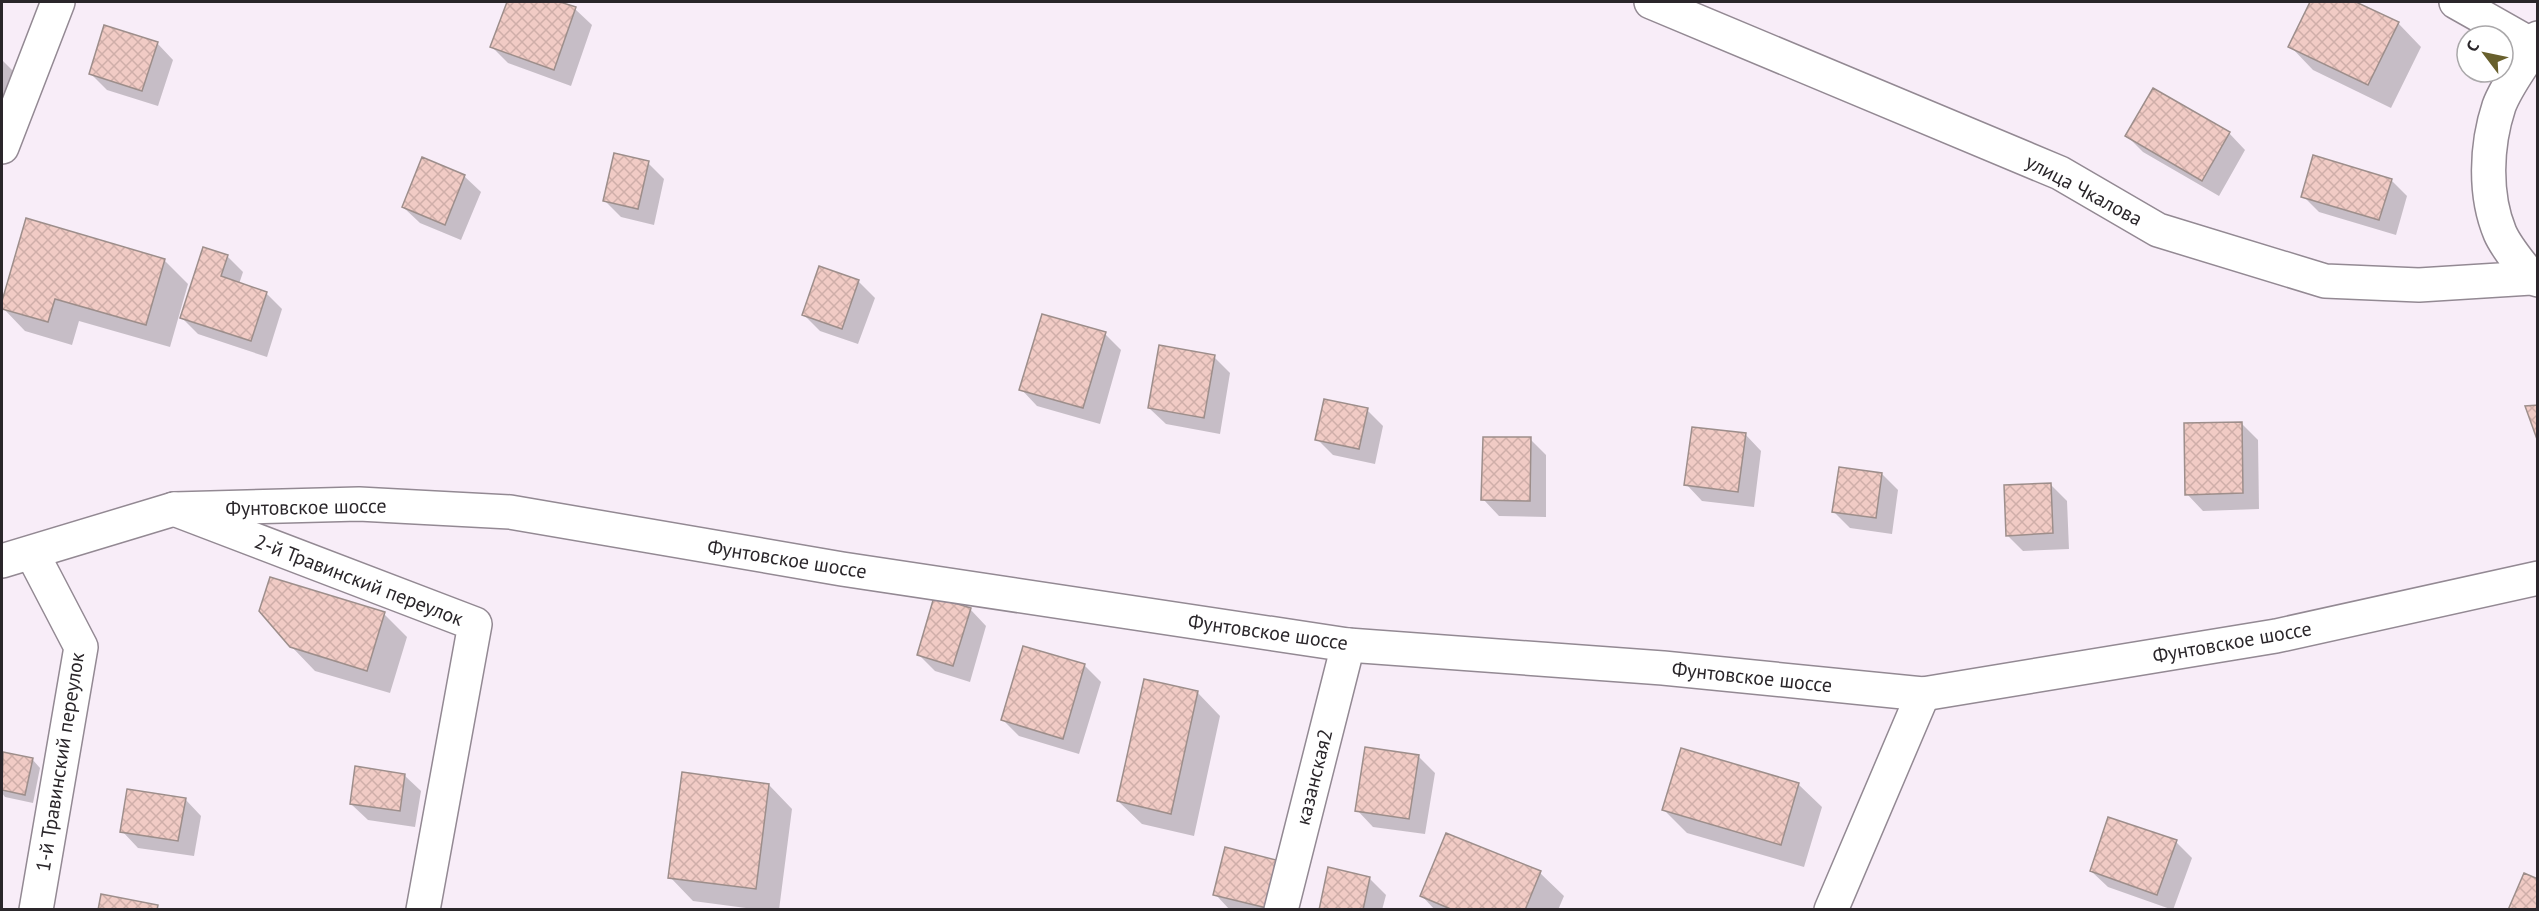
<svg xmlns="http://www.w3.org/2000/svg" width="2539" height="911" font-family="'PT Sans',sans-serif">
<defs>
<pattern id="building-cross-hatch" width="8" height="8" patternUnits="userSpaceOnUse" patternTransform="scale(1.5)"><rect width="8" height="8" fill="#f1cbc5"/><path d="M0 0l8 8M0 8l8-8" fill="none" stroke="#cfaea9"/></pattern>
</defs>
<rect width="100%" height="100%" fill="#f8edf8"/>
<!-- shadow -->
<path fill="#0003" d="M508,2H555L575,9L592,25L571,86L508,63L492,47Z
M2312,2H2352L2398,23L2421,47L2391,108L2313,70L2290,46Z
M157,43L173,60L158,106L107,90L91,74Z
M2,60L26,84L2,141Z
M2229,133L2245,150L2219,196L2143,152L2127,136Z
M648,163L664,179L654,225L621,217L604,200Z
M464,176L481,192L461,240L420,223L403,207Z
M2391,180L2407,196L2396,235L2319,212L2303,196Z
M27,220L164,260L188,284L170,347L79,321L72,345L25,331L2,307Z
M227,256L243,272L239,284L266,293L282,309L267,357L198,334L181,317Z
M858,281L875,298L858,344L820,331L804,315Z
M1105,334L1121,350L1100,424L1037,406L1021,389Z
M1214,357L1230,373L1220,434L1166,424L1149,408Z
M1367,410L1383,426L1375,464L1333,455L1317,439Z
M2242,424L2258,440L2259,509L2203,511L2187,494Z
M1745,434L1761,451L1754,507L1702,501L1686,484Z
M1530,439L1546,455V517L1499,516L1483,499Z
M1882,474L1898,490L1892,534L1850,528L1834,512Z
M2051,485L2067,501L2069,549L2023,551L2007,535Z
M970,609L986,626L970,682L935,671L919,655Z
M384,614L407,637L390,693L315,671L291,646Z
M1084,665L1101,682L1079,754L1019,736L1003,720Z
M1197,692L1220,716L1194,836L1142,824L1118,801Z
M5,754L32,759L40,768L33,803L5,797L2,793V768Z
M1419,757L1435,773L1425,834L1373,827L1357,810Z
M404,775L421,791L415,827L368,820L351,804Z
M1798,784L1822,807L1804,867L1687,833L1664,810Z
M769,785L792,809L779,910H761L693,901L670,877Z
M185,799L201,816L194,856L138,848L122,831Z
M2176,842L2192,858L2173,910L2108,887L2091,871Z
M1540,873L1564,896L1558,910H1435L1422,896Z
M1369,878L1386,895L1382,910H1320Z
M1215,894L1287,910H1230Z"/>
<!-- building -->
<path fill="url(#building-cross-hatch)" stroke="#9d8e8b" stroke-width="1.5" d="M507,2H560L576,7L554,70L490,47Z
M2310,2H2356L2399,22L2368,85L2288,47Z
M104,25L158,42L142,91L89,74Z
M2153,88L2230,132L2202,181L2125,136Z
M614,153L649,161L638,209L603,201Z
M2313,155L2392,179L2379,220L2301,197Z
M422,157L465,175L445,225L402,207Z
M26,218L165,259L146,325L55,299L48,322L2,309V301Z
M203,247L228,255L221,276L267,292L251,341L180,318Z
M819,266L859,280L842,329L802,315Z
M1042,314L1106,332L1083,408L1019,390Z
M1159,345L1215,355L1204,418L1148,408Z
M1324,399L1368,408L1359,449L1315,440Z
M2538,405V442L2525,406Z
M2242,422L2243,493L2185,495L2184,423Z
M1692,427L1746,433L1738,492L1684,485Z
M1483,437H1531L1530,501L1481,500Z
M1839,467L1882,473L1876,518L1832,512Z
M2051,483L2053,533L2006,536L2004,485Z
M270,577L385,612L367,671L290,647L259,611Z
M934,597L971,608L953,666L917,655Z
M1023,646L1085,664L1063,739L1001,720Z
M1144,679L1198,691L1171,814L1117,801Z
M1365,747L1419,755L1409,819L1355,811Z
M1681,748L1799,783L1781,845L1662,810Z
M3,752L33,758L25,795L2,790Z
M355,766L405,774L400,811L350,804Z
M682,772L769,784L756,889L668,878Z
M127,789L186,798L178,841L120,832Z
M2108,817L2177,840L2157,895L2090,871Z
M1446,833L1541,871L1525,910H1453L1420,896Z
M1225,847L1280,861L1267,908L1213,895Z
M1328,867L1370,877L1363,910H1319Z
M2524,873L2538,879V910H2508Z
M101,894L158,905L157,910H98Z"/>
<g fill="none" stroke-linecap="round" stroke-linejoin="round">
<!-- street casing -->
<g stroke="#938993" stroke-width="36">
<path id="street" d="M1651,2L2060,173L2158,230L2325,281L2419,285L2531,278L2538,280
M2456,2L2534,46
M2,147L58,2
M2531,278C2521,264 2507,249 2500,233C2484,195 2486,145 2499,106C2508,82 2527,61 2538,38
M174,509L475,624L423,910
M32,553L81,647L36,910
M1281,910L1348,645
M1831,910L1923,694"/>
</g>
<!-- secondary casing -->
<g stroke="#938993" stroke-width="36">
<path id="secondary" d="M2,561L174,509L359,504L510,512L842,569L1348,645L1663,668L1923,694L2276,636L2538,578"/>
</g>
<!-- street -->
<use href="#street" stroke="#fff" stroke-width="33"/>
<!-- secondary -->
<use href="#secondary" stroke="#fff" stroke-width="33"/>
</g>
<g text-anchor="middle" stroke-width="4.5" stroke-linejoin="round" paint-order="stroke">
<!-- street labels -->
<g font-size="20" fill="#2a262a" stroke="#fff">
<text transform="translate(2084 190) rotate(28)" y="7">улица Чкалова</text>
<text transform="translate(306 507) rotate(-1)" y="7">Фунтовское шоссе</text>
<text transform="translate(787 559) rotate(9)" y="7">Фунтовское шоссе</text>
<text transform="translate(359 580) rotate(21)" y="7">2-й Травинский переулок</text>
<text transform="translate(1268 632) rotate(8)" y="7">Фунтовское шоссе</text>
<text transform="translate(2232 642) rotate(-10)" y="7">Фунтовское шоссе</text>
<text transform="translate(1752 677) rotate(6)" y="7">Фунтовское шоссе</text>
<text transform="translate(60 762) rotate(-81)" y="7">1-й Травинский переулок</text>
<text transform="translate(1314 777) rotate(-76)" y="7">казанская2</text>
</g>
</g>
<!-- border -->
<rect width="2539" height="911" fill="none" stroke="#2a262a" stroke-width="6"/>
<!-- north arrow -->
<g transform="translate(2485 54) rotate(302)"><circle r="28" fill="#ffffff" stroke="#aaa8aa" stroke-width="1.5"/>
<path d="M0-4.5L10 22L0 15L-10 22Z" fill="#68602d"/>
<text y="-9" font-size="16" font-weight="bold" text-anchor="middle" fill="#2a262a">С</text>
</g>
</svg>
